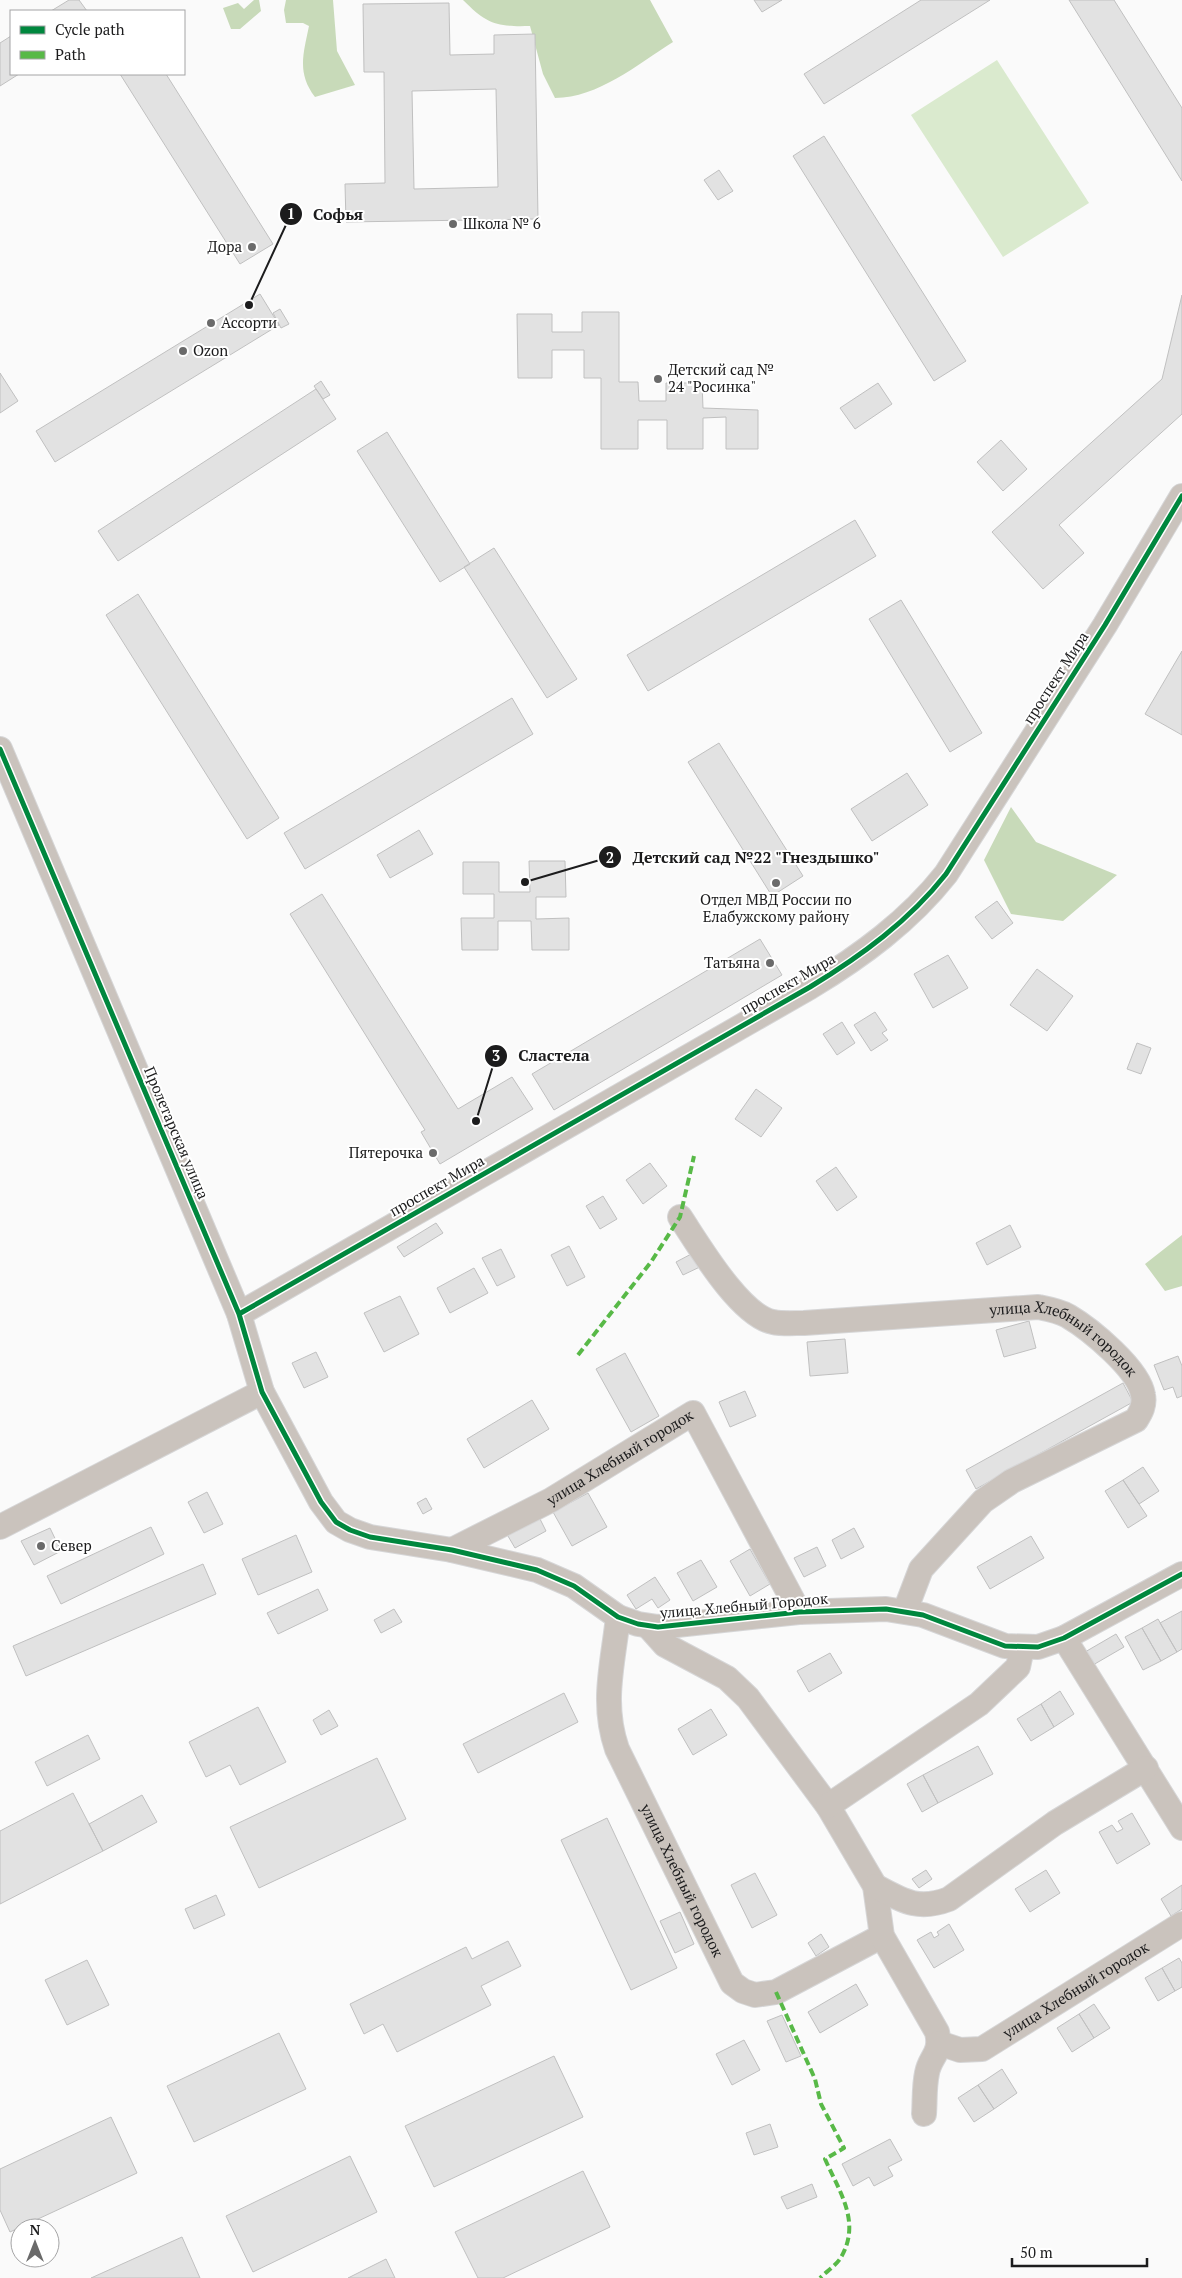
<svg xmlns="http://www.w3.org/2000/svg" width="1182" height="2278" font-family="'PT Serif',serif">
<rect width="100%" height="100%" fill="#fafafa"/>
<!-- green -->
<path fill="#daeace" d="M997,60L1089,203L1003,257L911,115Z"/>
<!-- forest -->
<path fill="#c8dab9" d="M254,0H259L261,11L240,29H231L223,8L238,3L244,9Z
M286,0H333L337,51L355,85L315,97C297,73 303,55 309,26L303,23H286L284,10Z
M463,0H650L673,42C638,64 598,98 555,98L543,74L530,26C496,27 487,24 463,0Z
M1011,807L1036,842L1117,875L1063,921L1011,914L984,860Z
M1182,1235V1286L1165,1291L1145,1264Z"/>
<!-- building -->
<path fill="#e2e2e2" stroke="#c0c0c0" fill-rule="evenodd" d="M69,0H79L87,11H51Z
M754,0H782L762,12Z
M921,0H990L824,104L804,74Z
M1069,0H1114L1182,108V181Z
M449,3L450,55L494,54V35L535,34L538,219L346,222L345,184L385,183L384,72H364L363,4ZM496,89L498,187L414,189L412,91Z
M11,36V74H19L0,86V43Z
M120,74H166L273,244L240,264Z
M824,136L966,361L934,381L793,156Z
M719,170L733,191L718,200L704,180Z
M260,294L279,325L55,462L36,431Z
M1182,295V414L1059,525L1084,553L1043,589L992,532L1162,379Z
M280,309L289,324L281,328L273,313Z
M582,312H619V382H638L639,401H666V383H702L703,408L758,410V449H726V417L703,418V449H667V420H638V449H601V378H584V350H552V378H518L517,314H552V332H582Z
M0,373L18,401L0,413Z
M321,381L330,395L323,399L314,386Z
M878,383L892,404L855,429L840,408Z
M316,389L336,419L118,561L98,531Z
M387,432L470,564L440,582L357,451Z
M1001,440L1027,469L1003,491L977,462Z
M855,520L876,556L648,691L627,655Z
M494,548L577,679L547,698L464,567Z
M138,594L279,818L247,839L106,615Z
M901,600L982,733L950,752L869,619Z
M1182,651V735L1145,714Z
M512,698L533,734L305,869L284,833Z
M719,743L803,876L772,896L688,762Z
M907,773L928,805L872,841L851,809Z
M419,830L433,854L390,878L377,855Z
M529,861H565L566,897H536V919L569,918V950H532L531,921H498V950H462L461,918H494V894H463V862H499V892H530Z
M322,894L458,1109L512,1077L533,1109L440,1164L421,1132L425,1130L290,914Z
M997,901L1013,923L992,939L975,917Z
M760,939L782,975L554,1110L532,1074Z
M948,955L968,988L933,1008L914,974Z
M1037,969L1073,996L1047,1031L1010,1005Z
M875,1012L887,1030L882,1033L888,1040L871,1051L854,1025Z
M842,1022L855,1043L837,1055L823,1034Z
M1137,1043L1151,1048L1141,1074L1127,1069Z
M756,1089L782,1108L761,1137L735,1119Z
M650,1163L667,1186L643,1204L626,1180Z
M836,1167L857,1197L837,1211L816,1181Z
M603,1196L617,1219L600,1229L586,1206Z
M436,1223L443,1233L404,1257L397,1247Z
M1010,1225L1021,1247L987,1265L976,1243Z
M569,1246L585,1277L567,1286L551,1255Z
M501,1249L515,1277L497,1286L482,1258Z
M697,1251L704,1265L683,1275L676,1262Z
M474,1268L488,1293L450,1313L437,1288Z
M400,1296L419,1334L384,1352L364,1313Z
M1029,1321L1036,1348L1004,1357L996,1330Z
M845,1339L848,1373L810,1376L807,1342Z
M316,1352L328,1377L304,1388L292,1363Z
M625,1353L659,1416L631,1432L596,1369Z
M1178,1356L1182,1366V1396L1177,1398L1173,1387L1164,1390L1154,1365Z
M1123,1383L1133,1402L976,1489L966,1470Z
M745,1391L756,1416L730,1427L719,1402Z
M532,1400L549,1429L484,1468L467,1439Z
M1143,1467L1159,1491L1139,1504L1123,1480Z
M1123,1480L1147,1516L1128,1528L1105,1491Z
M207,1492L223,1524L204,1533L188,1502Z
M588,1493L607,1527L572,1546L553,1512Z
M426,1498L432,1509L423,1514L417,1503Z
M537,1513L546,1531L515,1548L505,1531Z
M151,1527L164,1554L61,1604L47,1576Z
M50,1528L61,1551L34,1565L21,1541Z
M854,1528L864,1547L841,1559L832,1540Z
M296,1535L312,1572L258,1595L242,1559Z
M1031,1536L1044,1558L990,1589L977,1567Z
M817,1547L826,1566L804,1577L794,1558Z
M750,1549L770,1584L750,1596L730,1561Z
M701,1560L717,1587L693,1601L677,1573Z
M203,1564L216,1594L26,1676L13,1646Z
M655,1577L670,1600L658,1608L652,1599L636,1609L627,1595Z
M318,1589L328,1610L278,1634L267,1613Z
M394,1609L402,1622L381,1633L374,1620Z
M1182,1611V1649L1177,1652L1160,1623Z
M1158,1619L1177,1652L1161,1661L1142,1628Z
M1142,1628L1161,1661L1143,1670L1125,1637Z
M1116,1634L1124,1647L1093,1665L1085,1652Z
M830,1653L842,1673L809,1692L797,1671Z
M1060,1691L1074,1714L1054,1727L1041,1704Z
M564,1693L578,1722L478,1773L463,1744Z
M1041,1704L1054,1727L1031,1741L1017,1719Z
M258,1707L286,1762L240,1785L230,1765L206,1777L189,1742Z
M711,1709L727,1735L693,1755L678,1729Z
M329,1710L338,1726L321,1735L313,1720Z
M88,1735L100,1759L47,1786L35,1762Z
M978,1746L993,1774L938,1803L923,1775Z
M377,1758L406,1819L259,1888L230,1827Z
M923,1775L938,1803L922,1812L907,1784Z
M73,1793L103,1851L0,1904V1831Z
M142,1795L157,1822L103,1851L89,1824Z
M1132,1813L1150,1844L1117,1864L1099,1832L1112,1825L1117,1832L1123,1829L1118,1821Z
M607,1818L677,1968L631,1990L561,1840Z
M926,1870L932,1879L919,1888L912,1879Z
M1046,1870L1060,1893L1030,1912L1015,1889Z
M755,1873L777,1915L752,1928L731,1885Z
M1182,1885V1909L1171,1916L1161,1899Z
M216,1895L225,1915L194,1929L185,1909Z
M680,1912L694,1944L675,1953L660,1921Z
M949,1924L964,1950L934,1968L917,1940L931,1932L934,1938L939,1935L937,1932Z
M821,1934L829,1947L816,1956L808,1943Z
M508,1941L521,1966L481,1986L491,2005L397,2052L383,2024L364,2034L350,2004L466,1947L472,1959Z
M1179,1958L1182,1963V1987L1175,1991L1162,1968Z
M87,1960L109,2005L67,2025L45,1980Z
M1162,1968L1175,1991L1158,2001L1145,1978Z
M856,1984L868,2005L820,2033L808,2012Z
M1094,2004L1110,2028L1094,2038L1079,2014Z
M1079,2014L1094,2038L1072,2052L1057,2028Z
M782,2015L801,2056L786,2062L767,2021Z
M279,2033L306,2089L194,2142L167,2086Z
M744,2040L760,2070L732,2085L716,2054Z
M554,2056L583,2117L434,2187L405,2126Z
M1002,2069L1017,2093L994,2109L978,2085Z
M978,2085L994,2109L974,2122L958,2098Z
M111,2117L137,2173L10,2232L0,2210V2169Z
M770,2124L778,2147L754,2155L746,2133Z
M890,2139L902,2160L888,2167L893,2176L874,2186L869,2177L853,2186L842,2164Z
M350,2156L377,2212L253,2272L226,2216Z
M583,2171L610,2227L503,2278H478L455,2232Z
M812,2184L817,2197L787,2209L781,2197Z
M182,2237L200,2278H91Z
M386,2259L395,2278H348Z"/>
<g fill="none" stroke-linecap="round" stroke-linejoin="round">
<!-- minor casing -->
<g stroke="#d6d6d7" stroke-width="26">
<g id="minor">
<path d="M0,749L239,1314L262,1392L321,1502L336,1522L350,1530L370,1537L452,1550L537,1570L574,1586L618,1617L638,1624L658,1627L799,1612L886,1609L923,1615L1005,1646L1038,1647L1064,1638L1182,1574"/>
<path id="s1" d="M680,1217C698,1244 740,1316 773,1322C782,1324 794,1323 804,1323L1038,1307C1048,1309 1059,1311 1068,1316C1090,1329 1139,1369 1143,1395C1145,1405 1141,1412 1136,1420L1012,1481L983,1501L921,1569L905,1611"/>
<path d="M239,1314L810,987C861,956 909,921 946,874L1105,625L1182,496"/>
<path d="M0,1527L262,1392"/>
<path id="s2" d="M452,1550L551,1500L693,1413L799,1612"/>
<path id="s3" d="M618,1617C613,1664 601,1703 617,1749L732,1983L743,1991L755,1995L776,1992L882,1936"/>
<path d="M648,1626L665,1645L727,1678L748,1698L828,1806L875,1886L882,1936L937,2032C942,2054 930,2056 927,2073C924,2087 925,2101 924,2114"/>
<path d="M1064,1638L1182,1828"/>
<path d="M828,1806L979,1704L1018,1667L1022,1648"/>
<path d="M875,1886C903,1901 918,1911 949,1899L1055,1823L1146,1768"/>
<path id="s4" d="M939,2043L960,2050L982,2049L1182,1924"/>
</g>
</g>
<!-- minor -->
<use href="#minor" stroke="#cac3bd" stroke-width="24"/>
<!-- quiet -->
<path stroke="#58b947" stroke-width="4" stroke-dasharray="8 4" stroke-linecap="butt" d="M578,1355L651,1262L680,1217L694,1156
M776,1992L815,2079L821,2104L844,2148L825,2159C840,2193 862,2223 840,2259C835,2266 826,2272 820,2278"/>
<!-- cycleway casing -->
<g stroke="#fff" stroke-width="8">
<path id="cycleway" d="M0,749L239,1314L262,1392L321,1502L336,1522L350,1530L370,1537L452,1550L537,1570L574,1586L618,1617L638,1624L658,1627L799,1612L886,1609L923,1615L1005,1646L1038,1647L1064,1638L1182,1574
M239,1314L810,987C861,956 909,921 946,874L1105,625L1182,496"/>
</g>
<!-- cycleway -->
<use href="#cycleway" stroke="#00873e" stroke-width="5"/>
</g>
<!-- markers -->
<g fill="#6a6a6a" stroke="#fff" stroke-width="2">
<circle cx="453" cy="224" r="5"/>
<circle cx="252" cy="247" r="5"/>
<circle cx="211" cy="323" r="5"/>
<circle cx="183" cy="351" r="5"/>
<circle cx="658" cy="379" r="5"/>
<circle cx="776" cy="883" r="5"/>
<circle cx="770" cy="963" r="5"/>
<circle cx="433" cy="1153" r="5"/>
<circle cx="41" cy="1546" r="5"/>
</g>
<g text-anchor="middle" stroke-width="4" stroke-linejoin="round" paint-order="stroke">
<!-- poi labels -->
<g font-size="15" fill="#1c1c1d" stroke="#fff" text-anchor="start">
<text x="463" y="229">Школа № 6</text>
<text x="242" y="252" text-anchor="end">Дора</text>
<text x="221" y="328">Ассорти</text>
<text x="193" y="356">Ozon</text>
<text x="668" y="375">Детский сад №<tspan x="668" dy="17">24 "Росинка"</tspan></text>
<text x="776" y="905" text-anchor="middle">Отдел МВД России по<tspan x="776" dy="17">Елабужскому району</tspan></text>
<text x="760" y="968" text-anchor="end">Татьяна</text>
<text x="423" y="1158" text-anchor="end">Пятерочка</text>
<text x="51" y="1551">Север</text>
</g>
<!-- street labels -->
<g font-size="15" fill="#1c1c1d" stroke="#fff">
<text transform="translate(1056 678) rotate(-57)" y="5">проспект Мира</text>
<text transform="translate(788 984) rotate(-30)" y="5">проспект Мира</text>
<text transform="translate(176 1133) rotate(67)" y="5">Пролетарская улица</text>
<text transform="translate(437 1186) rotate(-30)" y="5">проспект Мира</text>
<text dy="5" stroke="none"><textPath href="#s1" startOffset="444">улица Хлебный городок</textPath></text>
<text dy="5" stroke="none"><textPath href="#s2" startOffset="192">улица Хлебный городок</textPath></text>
<text transform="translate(744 1606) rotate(-5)" y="5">улица Хлебный Городок</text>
<text dy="5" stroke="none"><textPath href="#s3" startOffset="280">улица Хлебный городок</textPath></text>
<text dy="5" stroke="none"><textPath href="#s4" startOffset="155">улица Хлебный городок</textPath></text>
</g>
</g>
<!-- callouts -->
<path fill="none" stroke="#1c1c1d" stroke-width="2" d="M249 305L291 214M525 882L610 857M476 1121L496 1056"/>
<g fill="#1c1c1d" stroke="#fff" stroke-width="2">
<circle cx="249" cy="305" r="5"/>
<circle cx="525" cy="882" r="5"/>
<circle cx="476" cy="1121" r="5"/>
<circle cx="291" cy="214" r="12"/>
<circle cx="610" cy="857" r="12"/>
<circle cx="496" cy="1056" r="12"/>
</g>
<g font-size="15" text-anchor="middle" font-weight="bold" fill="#fff">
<text x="291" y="219">1</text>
<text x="610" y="863">2</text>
<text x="496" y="1061">3</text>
</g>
<g font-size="16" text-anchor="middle" font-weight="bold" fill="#1c1c1d" stroke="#fff" stroke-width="4" stroke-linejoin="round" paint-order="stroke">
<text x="338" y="220">Софья</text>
<text x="756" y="863">Детский сад №22 "Гнездышко"</text>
<text x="554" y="1061">Сластела</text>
</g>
<!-- legend -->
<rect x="10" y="10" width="175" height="65" fill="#ffffff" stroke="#a4a4a5"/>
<rect x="20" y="26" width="25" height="8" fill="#00873e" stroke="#a4a4a5"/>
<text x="55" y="35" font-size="15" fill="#1c1c1d">Cycle path</text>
<rect x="20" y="51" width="25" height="8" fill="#58b947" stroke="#a4a4a5"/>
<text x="55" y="60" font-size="15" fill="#1c1c1d">Path</text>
<!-- north arrow -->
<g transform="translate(35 2243)"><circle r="24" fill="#ffffff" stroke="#a4a4a5"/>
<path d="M0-4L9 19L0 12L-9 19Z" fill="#6a6a6a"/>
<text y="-8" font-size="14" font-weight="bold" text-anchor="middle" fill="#1c1c1d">N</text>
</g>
<!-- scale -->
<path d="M1012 2258v8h135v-8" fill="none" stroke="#1c1c1d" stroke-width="2.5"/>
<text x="1020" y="2258" font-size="15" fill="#1c1c1d" stroke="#ffffff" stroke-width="4" paint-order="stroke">50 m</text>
</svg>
